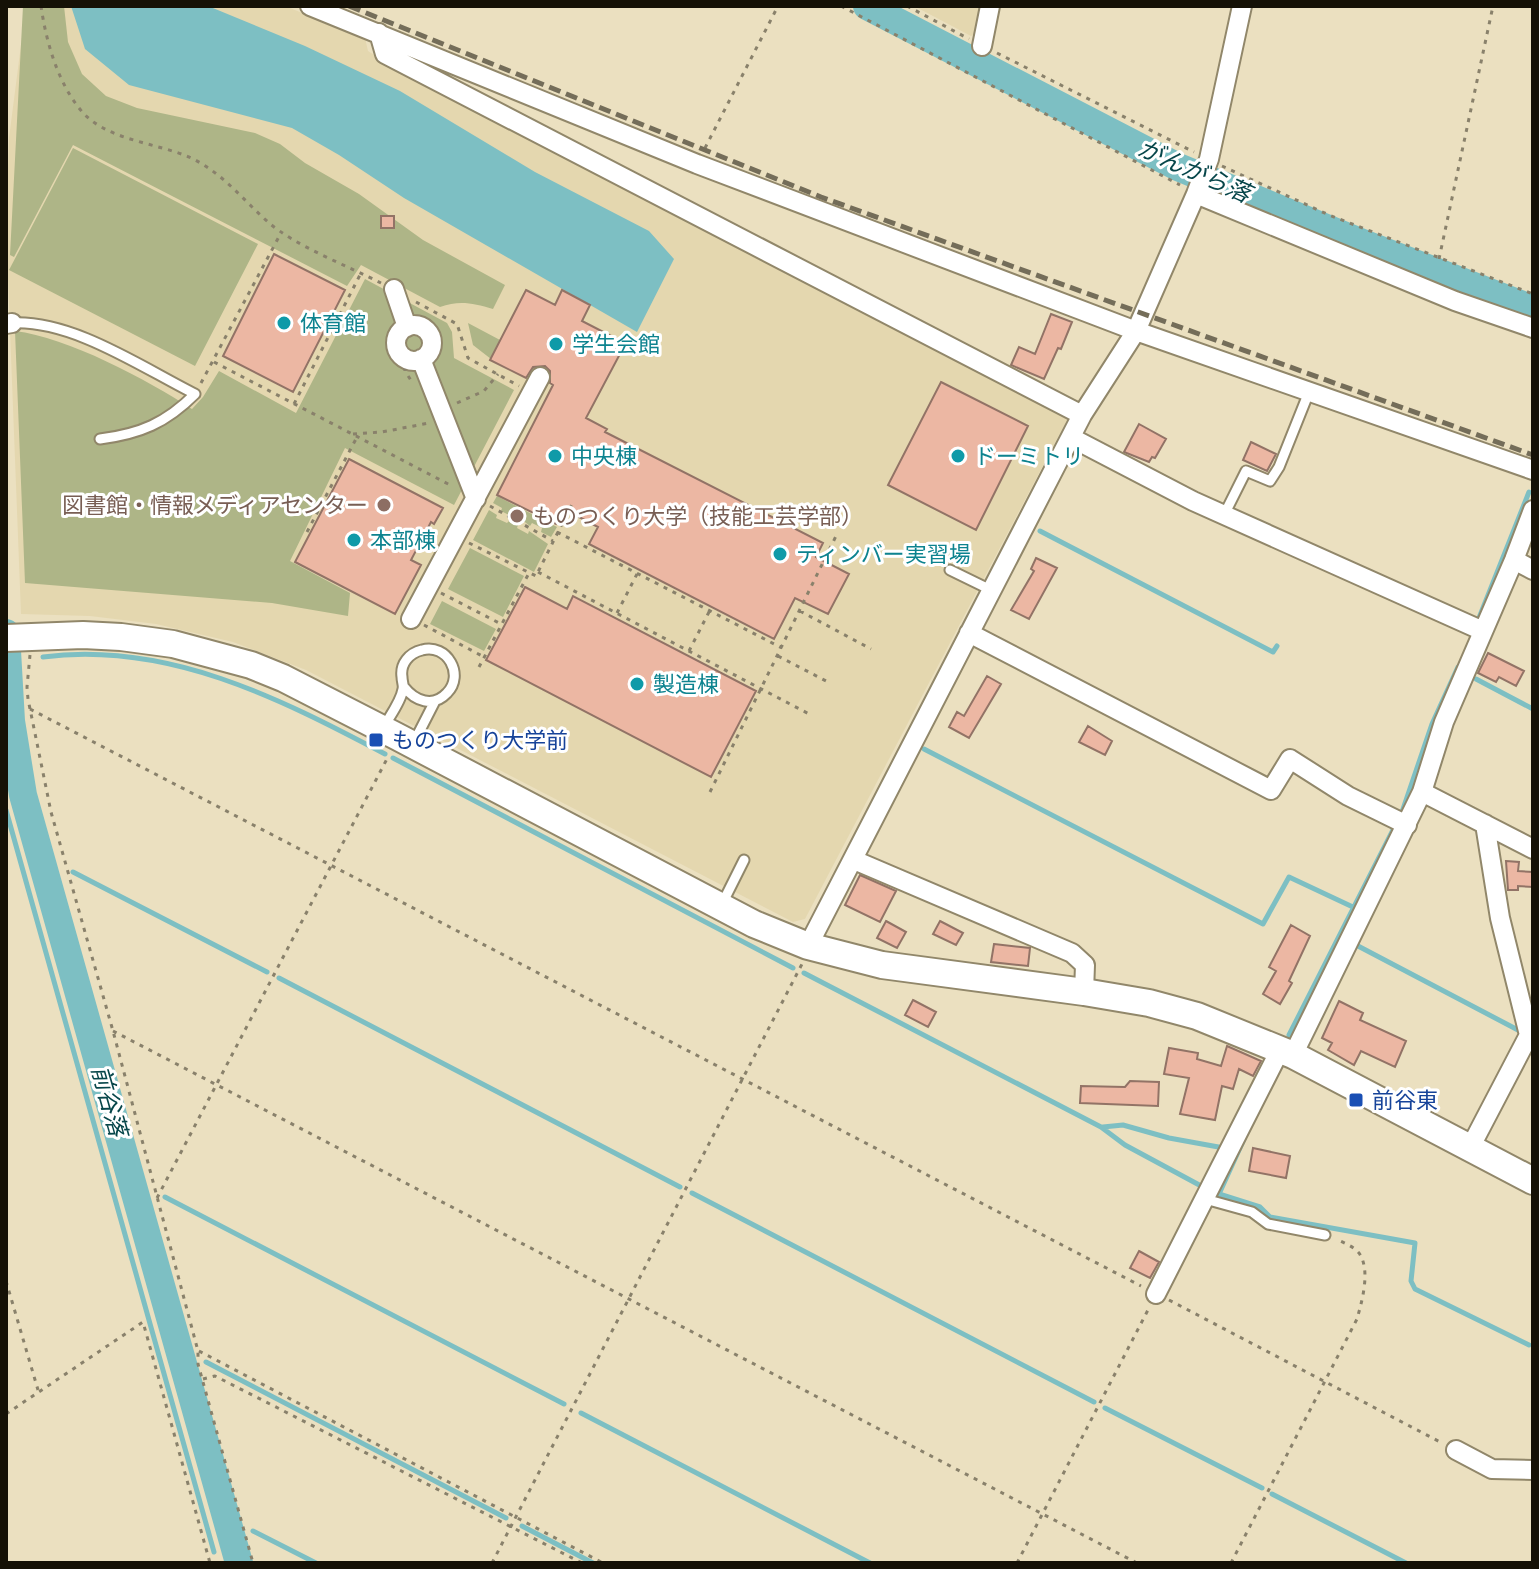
<svg xmlns="http://www.w3.org/2000/svg" width="1539" height="1569" font-family="Lato,'Noto Sans JP',sans-serif">
<rect width="100%" height="100%" fill="#ebe0c0"/>
<!-- built -->
<path fill="#e4d7af" d="M26,6H285L365,38L368,51L379,58L1068,418L805,919L793,922L306,670L233,642L156,624L90,616L21,614L6,227L9,138Z
M914,6H985L980,31L971,36Z"/>
<!-- green -->
<path fill="#aeb587" d="M23,6H64L68,42L82,74L106,96L137,108L255,133L280,144L305,163L359,194L423,240L505,285L493,309C473,303 459,300 440,307L361,265L347,286L73,145L14,257L10,255Z
M73,148L258,244L195,366L9,270Z
M365,279L447,323L452,332L454,358L514,390L454,505L345,448L290,561L350,593L348,616L272,603L25,583L15,331C67,337 148,380 192,409L203,397L219,371L296,413Z
M468,323L500,340L491,359L473,345Z
M497,496L557,527L551,537L541,532L542,528L532,523L530,526L512,512L509,515L501,511L502,508L493,503Z
M489,510L497,515L496,518L507,523L509,521L518,525L517,528L528,534L529,531L548,544L534,572L473,540Z
M470,548L524,576L503,617L448,589Z
M442,601L496,629L484,651L430,624Z"/>
<!-- water -->
<path fill="#7dbfc3" d="M71,6H208L305,46L400,91L535,172L649,231L674,259L637,332L404,198L339,155L292,128L129,85L85,49Z"/>
<g fill="none" stroke-linecap="round" stroke-linejoin="round">
<!-- stream -->
<path stroke="#7dbfc3" stroke-width="5" d="M1040,531L1273,652L1277,646
M1479,618L1529,492
M43,657C167,641 279,698 385,754
M7,664L16,663
M1476,679L1533,709
M924,749L1263,924L1289,877L1355,908
M393,758L793,968
M6,810L214,1552
M1401,815L1432,724L1458,667
M73,872L267,972
M1358,946L1518,1030
M804,973L1101,1127L1125,1145L1203,1187
M279,978L680,1187
M1289,1035L1394,828
M1103,1127L1123,1125L1169,1138L1224,1148
M1244,1139L1219,1194L1260,1207L1270,1217L1415,1243L1411,1281L1415,1289L1529,1345
M692,1193L1094,1402
M165,1197L564,1404
M206,1362L506,1518
M1105,1408L1262,1488
M581,1413L870,1563
M1272,1494L1406,1563
M522,1526L593,1563
M253,1531L316,1563"/>
<!-- river -->
<path stroke="#7dbfc3" stroke-width="28" d="M867,6L1178,167L1360,242L1533,309
M6,633L11,721L23,795L239,1563"/>
</g>
<!-- building -->
<path fill="#ecb7a3" stroke="#927366" stroke-width="2" d="M381,216H394V228H381Z
M274,254L345,290L293,392L223,356Z
M526,290L555,305L562,290L590,305L582,321L617,339L612,348L621,352L586,418L607,429L605,432L823,543L816,557L849,574L828,614L795,598L774,639L589,544L598,527L564,509L556,524L497,495L553,385L550,383V371L545,366L533,367L526,378L490,360Z
M1051,314L1072,322L1061,349L1058,348L1044,379L1011,365L1019,347L1035,354Z
M941,382L1028,426L976,530L888,485Z
M1139,424L1166,439L1155,458L1152,457L1149,462L1124,452Z
M1251,442L1276,454L1267,471L1243,460Z
M349,459L443,508L434,524L431,522L411,560L421,565L395,614L295,562Z
M1036,558L1057,568L1029,619L1011,610L1034,571L1031,569Z
M525,587L567,609L573,596L756,691L711,777L486,660Z
M1488,653L1524,671L1516,686L1499,677L1496,682L1478,673Z
M987,676L1001,684L969,738L949,727L957,712L964,716Z
M1088,726L1112,741L1105,755L1079,742Z
M1506,861L1519,862L1518,871L1533,872V887L1518,886V890H1508Z
M860,875L896,891L880,922L845,905Z
M886,921L906,932L897,948L877,938Z
M940,921L963,933L956,945L933,934Z
M1291,925L1310,936L1289,981L1292,983L1280,1004L1263,994L1276,971L1269,967Z
M994,944L1030,948L1028,966L991,962Z
M913,1000L936,1012L928,1027L905,1015Z
M1339,1001L1363,1013L1360,1020L1406,1041L1395,1067L1361,1051L1354,1065L1328,1050L1332,1043L1322,1038Z
M1227,1046L1261,1061L1253,1076L1239,1069L1233,1089L1222,1086L1215,1120L1180,1114L1189,1078L1164,1074L1169,1048L1198,1053L1197,1059L1221,1066Z
M1130,1081L1159,1082L1158,1106L1080,1103L1081,1086L1125,1087Z
M1253,1148L1290,1156L1286,1178L1249,1171Z
M1139,1251L1159,1262L1150,1278L1130,1268Z"/>
<g fill="none" stroke-linecap="round" stroke-linejoin="round">
<!-- lane casing -->
<g stroke="#91876a" stroke-width="13">
<path id="lane" d="M12,323C73,320 141,367 195,394C166,423 140,434 100,439
M1224,515L1246,471L1270,481L1279,467L1309,392
M950,570L993,591
M383,728C389,717 401,702 403,689C404,685 402,682 402,677C400,664 409,653 422,650C447,643 465,675 447,693C433,708 415,701 404,687
M413,744L435,701
M722,904L744,860
M1205,1199L1252,1212L1268,1224L1325,1235"/>
</g>
<!-- street casing -->
<g stroke="#91876a" stroke-width="22">
<path id="street" d="M310,6L697,164L1136,331L1533,470
M379,33L385,54L1082,415
M982,46L990,6
M1196,194L1455,301L1533,328
M394,289L407,327
M6,324L12,323
M396 343a18 18 0 1 1 36 0a18 18 0 1 1-36 0Z
M421,359L476,499
M1072,438L1193,501L1483,631
M1514,560L1533,570
M411,619L540,377
M969,633L1271,790L1290,759L1348,796L1407,825
M1422,792L1533,849
M854,860L1072,953L1085,965L1084,992
M808,946L1082,415L1136,331L1196,194L1209,159L1242,6
M1293,1055L1422,792L1444,722L1514,560L1533,510
M1471,1146L1529,1035L1500,918L1485,824
M1156,1294L1280,1050
M1456,1450L1492,1469L1533,1470"/>
</g>
<!-- secondary casing -->
<g stroke="#91876a" stroke-width="30">
<path id="secondary" d="M6,638L83,635L121,637L173,644L251,665L283,678L398,737L754,924L808,946L882,965L1084,992L1149,1003L1197,1016L1293,1055L1533,1181"/>
</g>
<!-- path -->
<path stroke="#89816b" stroke-width="3" stroke-dasharray="4 6" stroke-linecap="butt" d="M41,6C46,41 57,80 79,108C103,140 154,142 189,157C222,172 242,199 268,222C295,246 348,266 381,283
M841,6L1180,185
M907,6L969,39
M997,53L1194,152
M705,148L778,6
M1222,166L1329,215L1533,294
M1439,259L1493,6
M416,302L457,324L468,358L519,386
M403,357L405,371L412,382
M214,362L452,486
M201,383L282,231
M457,403L484,391L498,374
M294,404L361,273
M353,434L382,432L429,423
M490,506L553,541
M307,532L357,437
M557,532L782,648
M469,543L536,576L574,500
M538,572L811,715
M441,593L501,624
M800,611L871,649
M617,613L637,574
M424,625L484,657
M689,651L709,612
M30,655L27,687L28,699L51,812L113,1031L198,1351V1364L253,1563
M778,656L828,682
M479,667L529,573
M30,709L1141,1286
M710,792L838,532
M113,1031L1137,1563
M157,1198L389,755
M6,1281L38,1390
M1169,1300L1442,1443
M199,1351L603,1563
M203,1379L215,1376L582,1563
M6,1414L143,1322L210,1563
M492,1563L802,964
M1017,1563L1149,1308
M1231,1563L1357,1319C1362,1301 1371,1270 1359,1253C1353,1246 1344,1243 1336,1239"/>
<!-- lane -->
<use href="#lane" stroke="#fff" stroke-width="9"/>
<!-- street -->
<use href="#street" stroke="#fff" stroke-width="18"/>
<!-- secondary -->
<use href="#secondary" stroke="#fff" stroke-width="26"/>
<!-- rail -->
<path stroke="#746d59" stroke-width="5" stroke-dasharray="12 6" stroke-linecap="butt" d="M349,6L821,197L1533,455"/>
</g>
<!-- markers -->
<g fill="#0f9aa8" stroke="#fff" stroke-width="3">
<circle cx="284" cy="323" r="8"/>
<circle cx="556" cy="344" r="8"/>
<circle cx="555" cy="456" r="8"/>
<circle cx="958" cy="456" r="8"/>
<circle cx="354" cy="540" r="8"/>
<circle cx="780" cy="554" r="8"/>
<circle cx="637" cy="684" r="8"/>
</g>
<g fill="#8d6e63" stroke="#fff" stroke-width="3">
<circle cx="384" cy="505" r="8"/>
<circle cx="517" cy="516" r="8"/>
</g>
<g fill="#1a4fb4" stroke="#fff" stroke-width="3">
<rect x="368" y="732" width="16" height="16" rx="4"/>
<rect x="1348" y="1092" width="16" height="16" rx="4"/>
</g>
<g text-anchor="middle" stroke-width="6" stroke-linejoin="round" paint-order="stroke">
<!-- culture labels -->
<g font-size="22" fill="#0d838f" stroke="#fff" text-anchor="start">
<text x="300" y="331">体育館</text>
<text x="572" y="352">学生会館</text>
<text x="571" y="464">中央棟</text>
<text x="974" y="464">ドーミトリ</text>
<text x="370" y="548">本部棟</text>
<text x="796" y="562">ティンバー実習場</text>
<text x="653" y="692">製造棟</text>
</g>
<!-- education labels -->
<g font-size="22" fill="#785e54" stroke="#fff" text-anchor="end">
<text x="368" y="513">図書館・情報メディアセンター</text>
<text x="533" y="524" text-anchor="start">ものつくり大学（技能工芸学部）</text>
</g>
<!-- transit labels -->
<g font-size="22" fill="#164399" stroke="#fff" text-anchor="start">
<text x="392" y="748">ものつくり大学前</text>
<text x="1372" y="1108">前谷東</text>
</g>
<!-- water labels -->
<g font-size="24" font-style="italic" fill="#07464a" stroke="#fff">
<text transform="translate(1194 171) rotate(24)" y="8">がんがら落</text>
<text transform="translate(109 1101) rotate(74)" y="8">前谷落</text>
</g>
</g>
<!-- border -->
<rect width="1539" height="1569" fill="none" stroke="#151106" stroke-width="16"/>
</svg>
